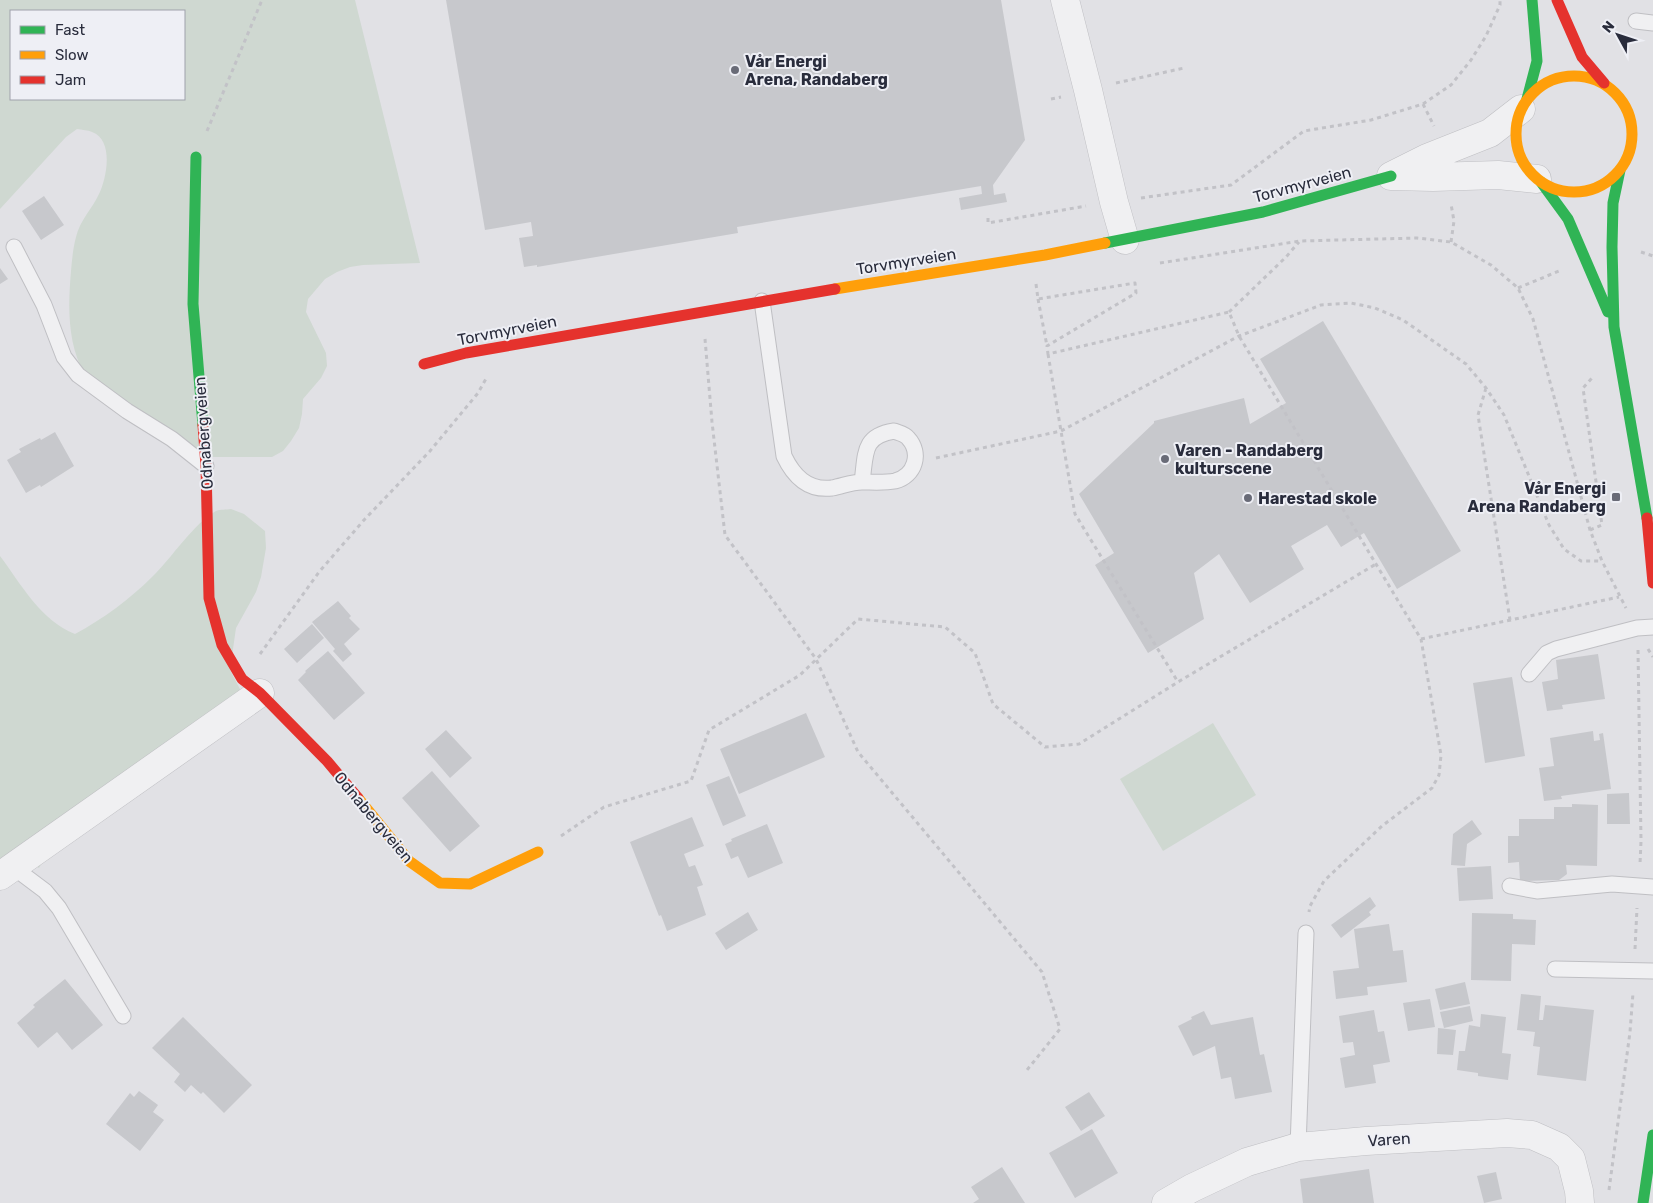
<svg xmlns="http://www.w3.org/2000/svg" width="1653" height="1203" font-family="Rubik,sans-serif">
<rect width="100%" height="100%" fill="#e1e1e5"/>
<!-- green -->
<path fill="#cfd8d1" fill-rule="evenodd" d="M0,0H355L420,263L363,265L350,267L337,272L325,279L308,299L306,312L326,353L327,366L321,378L303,399L302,414L299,428L291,441L283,451L272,457H203L85,375C67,344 68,306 71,271C72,260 73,248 76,237C80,220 92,209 99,194C107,177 114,140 92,132C88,130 82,130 77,129L66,137L0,209ZM11,11H184V99H11Z
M231,509L244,514L265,531L266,548L261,577L256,592L236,628L230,670L242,693L46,855L39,868L28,860L0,864V556C21,584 41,621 75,634C103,619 130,599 152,577C171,559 194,523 216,511C220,509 226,510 231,509Z
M1213,723L1256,795L1163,851L1120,779Z"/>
<!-- building -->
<path fill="#c7c8cc" d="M446,0H1001L1025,140L993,185L994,195L1005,193L1007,202L961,210L959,198L982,194L981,186L737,227L738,233L537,267V265L524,267L519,238L533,236L531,222L485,230Z
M44,196L64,225L41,240L22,211Z
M0,268L8,279L0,284Z
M1323,321L1461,551L1397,589L1364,533L1341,547L1327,525L1291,546L1304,569L1250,603L1219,554L1194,573L1204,619L1148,653L1095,565L1114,553L1079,494L1154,423V421L1244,398L1250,424L1286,403L1260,359Z
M55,432L74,466L41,487L40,485L26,493L7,460L21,452L19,449L40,438L41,440Z
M338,601L351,616L349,618L360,629L344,644L352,654L343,662L333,651L335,649L312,622Z
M312,624L324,638L297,663L284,649Z
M328,651L365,693L334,720L298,680L306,672L305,671Z
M1598,654L1605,699L1562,705L1563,709L1547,711L1542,682L1558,679L1556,660Z
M1512,677L1525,756L1485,763L1473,683Z
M806,713L825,757L739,794L720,749Z
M446,730L472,758L450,778L425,749Z
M1593,731L1594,741L1600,740L1599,734L1603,733L1611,789L1561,796L1562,799L1544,801L1539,768L1554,766L1550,738Z
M432,771L480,826L450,852L402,798Z
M729,776L746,816L723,826L706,785Z
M1629,793L1630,824H1607V794Z
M1572,804L1598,805L1597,866L1566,865L1567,874L1559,880L1520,881L1519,862L1508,863V836H1519V819H1554V807H1572Z
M692,817L704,846L684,854L689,867L695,865L703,885L697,887L706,915L667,931L661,915L659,916L630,842Z
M1472,820L1482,834L1467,844L1465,866L1451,865L1453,834Z
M767,824L783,863L748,878L738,856L731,859L725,844L732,841L731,839Z
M1491,866L1493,899L1459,901L1457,868Z
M1370,897L1376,906L1369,912L1371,915L1341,938L1331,925Z
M748,912L758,930L726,950L715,933Z
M1472,913L1513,914V919L1536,920L1535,945L1512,944L1511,981L1471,980Z
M1389,924L1393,951L1403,950L1407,982L1367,987L1368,995L1336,999L1333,971L1359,968L1354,929Z
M65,979L103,1025L72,1050L57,1032L38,1048L17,1023L35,1007L33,1005Z
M1465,982L1470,1004L1440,1010L1435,989Z
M1521,994L1541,996L1539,1020H1543L1545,1005L1594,1010L1586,1081L1537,1075L1540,1047L1533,1046L1535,1032L1517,1030Z
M1430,999L1435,1027L1408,1031L1403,1003Z
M1470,1006L1473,1021L1444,1028L1440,1012Z
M1374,1010L1378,1032L1384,1031L1390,1062L1373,1065L1376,1083L1345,1088L1340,1058L1355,1055L1353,1042L1343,1043L1339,1016Z
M1204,1011L1211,1025L1253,1017L1260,1055L1264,1054L1272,1092L1235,1099L1231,1077L1221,1079L1215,1046L1193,1056L1178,1026L1192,1019L1191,1017Z
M1481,1014L1506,1017L1502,1053L1511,1054L1508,1080L1478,1076V1073L1457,1070L1459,1051H1465L1469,1025L1480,1027Z
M183,1017L252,1085L224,1113L203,1092L201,1094L191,1085L185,1092L174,1082L180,1074L152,1048Z
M1438,1028L1456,1030L1453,1055L1437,1054Z
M139,1091L158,1105L153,1112L164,1120L140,1151L106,1124L130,1093L134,1097Z
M1089,1092L1105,1116L1081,1131L1065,1107Z
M1092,1129L1118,1173L1075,1198L1049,1153Z
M1002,1167L1025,1203H973L979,1199L971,1187Z
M1369,1169L1374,1203H1303L1300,1179Z
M1496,1172L1502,1199L1484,1203L1477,1176Z"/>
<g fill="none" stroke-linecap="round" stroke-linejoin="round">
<!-- lane casing -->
<g stroke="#bfbfc3" stroke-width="17">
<path id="lane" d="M1636,21L1653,23
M14,247L44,305L64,357L78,375L127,411L172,439L206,466
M762,301L784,456C793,475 807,491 832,488C843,486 851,482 862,482
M894,431C899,433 905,434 908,438C922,453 915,476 895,481C885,483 872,482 862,482C866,454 862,436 894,431Z
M1529,674L1547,653L1556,649L1637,628L1653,627
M13,867L45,891L59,908L123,1016
M1510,886L1537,891L1612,884L1653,887
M1555,969L1653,971
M1298,1147L1306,933"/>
</g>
<!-- street casing -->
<g stroke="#bfbfc3" stroke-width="29">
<path id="street" d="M1065,0L1088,90L1114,202L1125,240
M1521,109L1490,133L1427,158L1391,176L1433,177L1498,175L1537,179
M0,876L260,693
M1166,1203L1192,1188L1247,1162L1298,1147L1366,1141L1507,1133L1532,1135L1559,1147L1571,1159L1579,1191L1580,1203"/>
</g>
<!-- path -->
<path stroke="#c2c2c7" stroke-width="3" stroke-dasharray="4 4" stroke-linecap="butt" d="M1116,83L1184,68
M1051,99L1061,97
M1423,104L1434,126
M207,131L262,0
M1141,198L1231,185L1304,131L1371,120L1423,104L1451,85L1471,60L1486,36L1500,5V0
M988,218V223L1086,206
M1451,242L1454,221L1451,204
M1641,252L1653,256
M1160,263L1300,241L1417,238L1451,242L1491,265L1518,288L1533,319L1590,530L1602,561L1626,608
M1036,284L1038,299L1135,283L1136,293L1047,346L1048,354L1229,312L1239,336L1421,639L1441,755L1439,775L1432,788L1382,826L1324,881L1310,906L1309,912
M1518,288L1559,271
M1038,299L1047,346
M1229,312L1286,257L1299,242
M705,339L712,422L725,535L816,659L858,752L1042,972L1060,1029L1027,1070
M1048,354L1075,514L1178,682
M1486,388L1478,415L1510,620
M936,458L1061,431L1239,336L1321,305L1351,303L1375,308L1403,320L1466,364L1486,388L1504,415L1549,525L1564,549L1581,561H1602
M1590,530L1602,525L1583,388L1593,377
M1421,639L1619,597
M1648,649L1653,657
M1638,650L1641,841L1640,864
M260,654L319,572L364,520L430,451L478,393L487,377
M561,836L604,807L691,781L709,730L800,675L858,619L945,627L975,653L993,704L1045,747L1079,744L1178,682L1376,564
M1635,949L1637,908
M1609,1190L1630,1032L1633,993"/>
<!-- lane -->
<use href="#lane" stroke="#f0f0f2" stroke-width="15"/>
<!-- street -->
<use href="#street" stroke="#f0f0f2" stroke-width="28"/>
<!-- fast -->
<path stroke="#30b455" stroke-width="11" d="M1527,99L1537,61L1532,0
M196,157L193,304L203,425
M1620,170L1613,203L1612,247L1614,327L1647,518
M1541,182L1568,219L1608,312
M1105,243L1263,212L1391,176
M1643,1203L1653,1135"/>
<!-- slow -->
<path stroke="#ff9f0a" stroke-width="11" d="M1516 134a58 58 0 1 1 116 0a58 58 0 1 1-116 0Z
M835,289L1045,255L1105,243
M358,798L409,861L440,883L470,884L538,852"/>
<!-- jam -->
<path stroke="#e5322d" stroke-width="11" d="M1557,0L1582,57L1604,83
M424,364L466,353L835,289
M203,425L206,466L209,598L222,645L242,679L260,693L327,761L358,798
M1647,518L1653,583"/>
</g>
<!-- markers -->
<g fill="#696b77" stroke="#eeeff5" stroke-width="2">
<circle cx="735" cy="70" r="5"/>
<circle cx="1165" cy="459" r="5"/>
<rect x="1611" y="492" width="10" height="10" rx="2.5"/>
<circle cx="1248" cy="498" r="5"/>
</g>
<g text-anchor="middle" stroke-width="4" stroke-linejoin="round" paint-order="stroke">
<!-- poi labels -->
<g font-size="16" font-weight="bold" fill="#292c3c" stroke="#eeeff5" text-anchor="start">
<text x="745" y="67">Vår Energi<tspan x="745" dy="18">Arena, Randaberg</tspan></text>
<text x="1175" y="456">Varen - Randaberg<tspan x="1175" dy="18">kulturscene</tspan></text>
<text x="1606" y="494" text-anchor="end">Vår Energi<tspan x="1606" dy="18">Arena Randaberg</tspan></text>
<text x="1258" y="504">Harestad skole</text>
</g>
<!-- street labels -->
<g font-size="16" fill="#292c3c" stroke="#eeeff5">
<text transform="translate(1302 184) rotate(-15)" y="6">Torvmyrveien</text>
<text transform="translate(906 261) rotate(-9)" y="6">Torvmyrveien</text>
<text transform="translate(507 330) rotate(-11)" y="6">Torvmyrveien</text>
<text transform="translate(203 433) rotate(-94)" y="6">Odnabergveien</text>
<text transform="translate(374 817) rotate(50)" y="6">Odnabergveien</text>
<text transform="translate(1389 1139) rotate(-4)" y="6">Varen</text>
</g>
</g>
<!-- legend -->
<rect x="10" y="10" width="175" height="90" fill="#eeeff5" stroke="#9fa1ab"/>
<rect x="20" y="26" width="25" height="8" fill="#30b455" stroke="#9fa1ab"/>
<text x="55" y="35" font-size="15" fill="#292c3c">Fast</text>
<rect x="20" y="51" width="25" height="8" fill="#ff9f0a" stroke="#9fa1ab"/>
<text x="55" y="60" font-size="15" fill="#292c3c">Slow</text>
<rect x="20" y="76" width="25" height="8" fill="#e5322d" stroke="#9fa1ab"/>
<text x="55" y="85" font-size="15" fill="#292c3c">Jam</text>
<!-- north arrow -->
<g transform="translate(1618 35) rotate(310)" stroke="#eeeff5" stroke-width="4" paint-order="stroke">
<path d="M0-4L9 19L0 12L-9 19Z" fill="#292c3c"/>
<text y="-8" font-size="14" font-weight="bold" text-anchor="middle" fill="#292c3c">N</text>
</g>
</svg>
